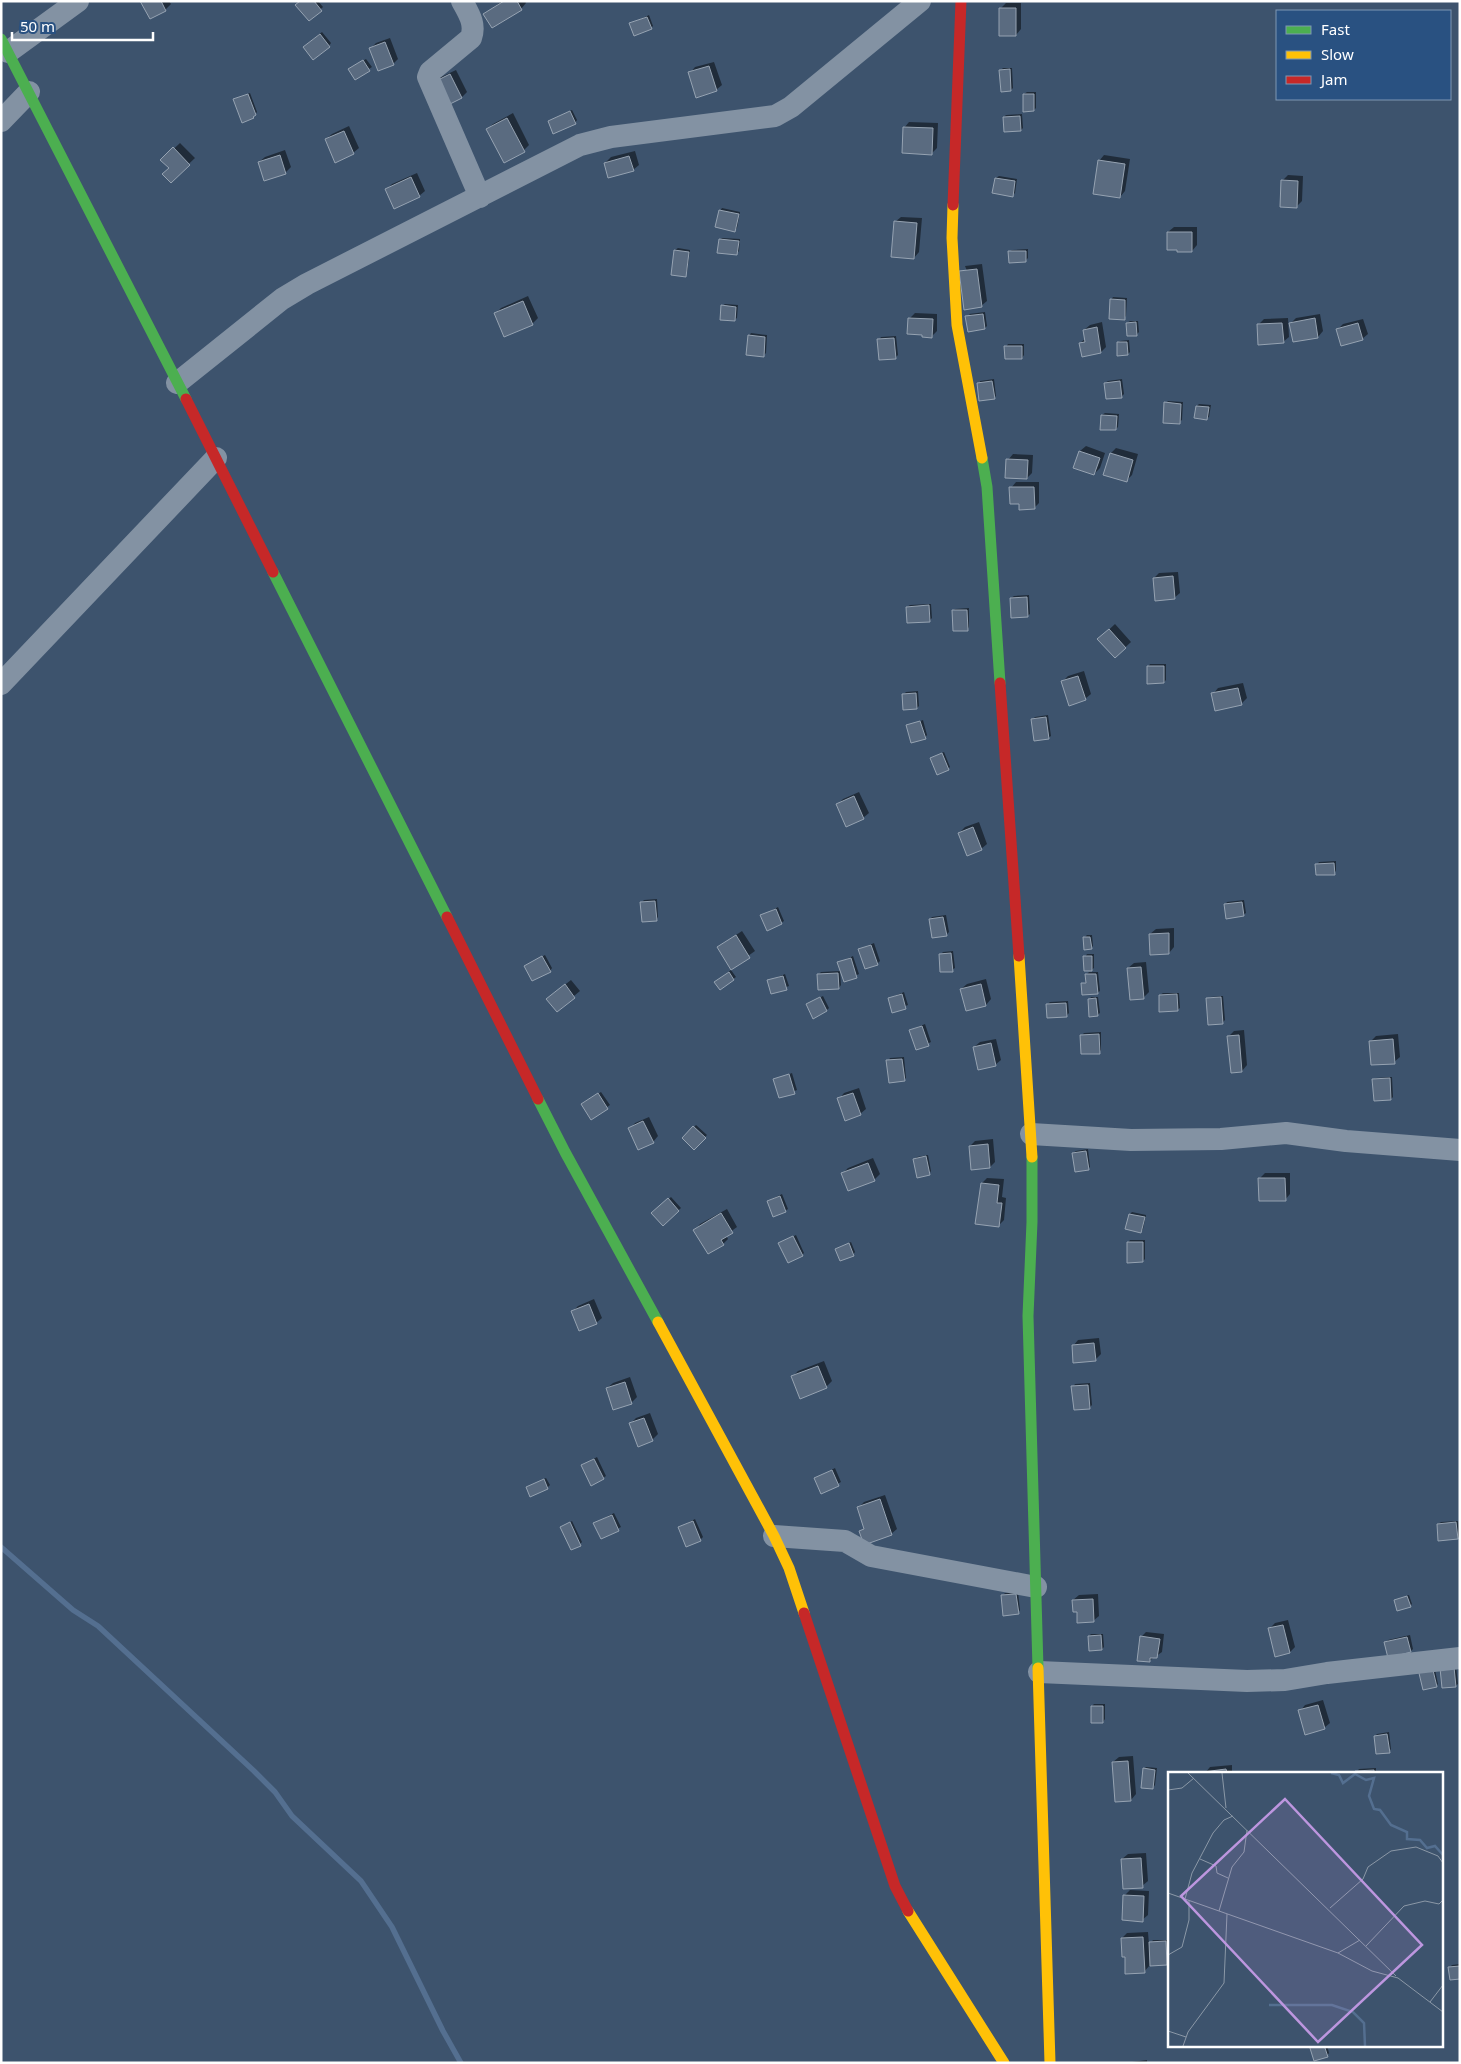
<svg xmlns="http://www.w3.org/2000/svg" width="1461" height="2064" font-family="'Noto Sans',sans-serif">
<rect width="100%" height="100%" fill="#3d536d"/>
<!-- shadow -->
<path fill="#0007" d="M141,1H169L171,4L165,10Z
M301,1H318L323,7L309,20Z
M502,1H525L526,3L521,9L485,14Z
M1006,3H1021V29L1016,35L1000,9Z
M649,15L653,26L651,28L631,24Z
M322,32L331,43L329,46L306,45Z
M390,38L398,59L393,64L371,48L376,43Z
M366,59L372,67L355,78L352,67Z
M714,62L722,85L716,90L690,73L695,67Z
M1003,68H1012L1013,88L1011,90L1000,71Z
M456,70L467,92L462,97L445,105L439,78Z
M1027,92H1036V108L1034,110L1024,94Z
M250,93L257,112L253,117L235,100Z
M572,110L577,120L575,123L549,121Z
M513,113L529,145L524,150L488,129L493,124Z
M1022,114L1023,128L1021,130L1004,117L1006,115Z
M909,122L938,123L937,148L931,154L904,128Z
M349,126L359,148L353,153L326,139L332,134Z
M180,143L195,158L171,181L170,168L162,160Z
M285,150L291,167L285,173L259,162L265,157Z
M635,151L639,165L633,170L605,163L611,157Z
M1104,155L1130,159L1125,191L1120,197L1099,161Z
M417,173L425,191L419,196L387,189L392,184Z
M1288,175L1303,176L1302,201L1297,206L1282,181Z
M999,176L1017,179L1015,193L1012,196L994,192L996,178Z
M722,208L740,212L737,228L735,230L720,211Z
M901,217L922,218L919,252L914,258L895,222Z
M1174,227H1197V245L1192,251L1168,232Z
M722,238L740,239L739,251L737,253L720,240Z
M678,248L690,250L687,273L685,275L675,250Z
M1028,249V258L1026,260L1009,252L1012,250Z
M982,264L987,301L981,306L965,266Z
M528,296L538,318L532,324L495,314L501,308Z
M1113,297L1127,298L1126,316L1124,318L1111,300Z
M725,304L738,305L737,318L734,320L722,306Z
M985,312L987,326L985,328L969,314Z
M915,313L937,314V331L931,337L909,319Z
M1320,314L1323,331L1318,337L1294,341L1291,323L1296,318Z
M1288,318L1289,337L1283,342L1258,325L1264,319Z
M1363,319L1368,334L1362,339L1337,330L1343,324Z
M1130,321H1138L1139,332L1136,335L1127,323Z
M1102,322L1106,347L1101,352L1083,355L1080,343L1086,338L1084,330L1090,325Z
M751,333L767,335L766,353L763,356L749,336Z
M896,336L898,355L895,358L879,340L881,337Z
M1129,340L1130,352L1128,354L1118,343L1120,341Z
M1008,344H1024V355L1022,358L1006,347Z
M994,379L996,396L994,398L980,400V381Z
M1122,379L1124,394L1121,397L1105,383L1108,381Z
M1168,401L1183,402L1182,420L1179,422L1166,403Z
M1199,404L1211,405L1209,417L1206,419L1197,406Z
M1105,413L1119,414L1118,427L1116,429L1102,415Z
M1086,446L1105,453L1100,468L1094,474L1080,451Z
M1116,448L1138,454L1132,475L1126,481L1111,453Z
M1013,454L1033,455L1032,473L1027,478L1008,460Z
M1016,482H1039V503L1034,508L1020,503L1011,488Z
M1178,572L1180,593L1174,598L1154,578L1159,573Z
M1029,595L1030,614L1027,616L1011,598L1014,596Z
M931,604L932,618L930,620L907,607L910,605Z
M969,608V627L967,630L953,611L955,609Z
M1115,624L1131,642L1115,657L1099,639Z
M1150,664H1166V680L1164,682L1148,667Z
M1084,671L1091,694L1085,699L1063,681L1068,676Z
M1243,683L1247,698L1241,704L1213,694L1218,688Z
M918,691L919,706L917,708L904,694L906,692Z
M1048,715L1051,736L1048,738L1033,719L1035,717Z
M923,720L927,735L925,738L908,726Z
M944,752L950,767L948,769L931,758Z
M859,792L869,813L863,818L837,805L843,799Z
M979,822L987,844L981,849L959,833L965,827Z
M1336,861V871L1334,873L1317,865L1319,862Z
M657,899L658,917L656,920L641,903L644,900Z
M1244,900L1246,913L1243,915L1225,905L1227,902Z
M778,907L784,921L781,923L762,916Z
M946,915L949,932L946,935L930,919L932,917Z
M1174,928V947L1169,953L1150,934L1156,929Z
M742,931L755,951L731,968L718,947Z
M1087,935H1092L1093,946L1091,948L1084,938Z
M874,943L880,961L877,964L860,949Z
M953,951L955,968L952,970L940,955L943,952Z
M1087,954H1094V968L1089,972H1098L1100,991L1097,993L1083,984L1087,981L1086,975L1091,970L1085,957Z
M545,955L552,968L550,971L525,966Z
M853,956L859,974L845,981L839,963Z
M1146,962L1149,992L1143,998L1128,968L1134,963Z
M731,970L736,977L733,979L718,980Z
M840,971L841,985L839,988L818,975L821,972Z
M785,974L789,986L772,993L769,981Z
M986,979L991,999L986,1005L961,989L967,984Z
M571,980L580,991L557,1010L553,994Z
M904,992L908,1005L893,1011L890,998Z
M1163,993H1179L1180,1008L1177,1010L1160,995Z
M823,996L829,1008L827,1010L807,1004Z
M1223,996L1225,1020L1222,1023L1208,999L1210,997Z
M1091,997H1098L1100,1013L1097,1015L1089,1000Z
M1068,1001L1069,1013L1066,1016L1048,1004L1050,1002Z
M925,1024L931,1042L917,1049L911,1030Z
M1244,1030L1247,1065L1242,1071L1229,1036L1234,1031Z
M1101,1032V1050L1099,1052L1082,1035L1084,1033Z
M1398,1034L1400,1057L1394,1062L1371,1041L1376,1036Z
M996,1039L1001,1060L995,1065L974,1047L980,1042Z
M904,1057L906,1078L904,1080L888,1061L890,1058Z
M792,1073L797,1090L780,1097L774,1080Z
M1392,1077L1393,1097L1391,1099L1373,1080L1376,1078Z
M859,1088L866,1109L860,1114L839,1099L844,1093Z
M601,1092L610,1105L591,1118L584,1102Z
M649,1117L658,1136L653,1142L630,1129L635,1123Z
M696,1125L707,1135L694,1148L684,1138Z
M993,1139L995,1162L990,1167L970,1146L975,1141Z
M1088,1149L1090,1167L1088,1169L1073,1153L1076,1151Z
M928,1155L931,1171L929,1174L915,1159L917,1157Z
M873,1158L880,1174L874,1180L842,1174L848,1168Z
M1265,1173H1290V1194L1285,1200L1259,1179Z
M987,1178L1004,1179L1002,1197L1006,1198L1004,1220L999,1225L982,1183Z
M782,1194L788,1209L785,1211L768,1201Z
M671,1197L681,1208L663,1224L653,1213Z
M727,1209L737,1227L726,1235L728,1239L723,1244L695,1230L700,1224Z
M1132,1212L1146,1215L1143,1229L1141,1232L1130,1214Z
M796,1235L804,1253L802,1255L780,1243Z
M1130,1240H1145V1259L1143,1261L1128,1243Z
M851,1242L855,1252L853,1255L837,1249Z
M594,1299L602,1318L596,1323L573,1311L578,1306Z
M1099,1338L1101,1354L1095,1360L1073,1346L1078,1340Z
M824,1361L832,1381L826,1387L792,1377L798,1371Z
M630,1377L637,1397L631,1403L607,1388L613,1383Z
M1090,1383L1092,1405L1089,1408L1073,1387L1075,1384Z
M650,1413L658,1434L652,1440L630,1424L636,1418Z
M597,1457L606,1476L603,1478L583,1465Z
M835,1468L841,1482L822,1492L816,1478Z
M546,1478L550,1485L547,1488L527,1487Z
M885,1495L897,1529L891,1534L861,1531L865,1527L858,1508L864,1502Z
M614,1513L621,1527L601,1537L595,1523Z
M695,1519L703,1537L700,1540L680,1527Z
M572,1521L582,1542L580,1544L561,1528Z
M1458,1521L1460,1536L1458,1538L1438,1524L1441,1522Z
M1018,1592L1020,1610L1018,1613L1003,1595L1005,1593Z
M1098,1594L1099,1616L1093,1621L1078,1611L1073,1600L1079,1595Z
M1409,1595L1412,1604L1410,1606L1396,1600Z
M1288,1620L1295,1647L1290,1652L1270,1628L1275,1623Z
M1146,1632L1164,1634L1162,1652L1149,1661L1141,1637Z
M1091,1634H1103L1104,1647L1102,1649L1089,1636Z
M1410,1635L1413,1649L1411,1651L1386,1643L1388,1640Z
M1434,1665L1438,1684L1436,1686L1424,1689Z
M1456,1666L1458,1684L1455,1686L1443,1687Z
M1323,1700L1330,1723L1324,1728L1300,1711L1305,1705Z
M1094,1704H1105V1719L1103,1722L1092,1706Z
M1389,1732L1391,1749L1389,1751L1375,1736L1377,1734Z
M1133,1756L1136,1794L1131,1800L1113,1762L1119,1757Z
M1232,1765V1773H1205L1210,1767Z
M1146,1767L1157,1768L1155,1785L1153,1788L1144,1769Z
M1376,1768V1773H1356L1359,1769Z
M1146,1853L1148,1881L1142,1886L1122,1859L1128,1854Z
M1130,1890L1149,1891L1148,1915L1142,1920L1125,1895Z
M1148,1932L1149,1945L1153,1940H1167L1169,1962L1166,1964L1150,1965L1144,1972L1126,1955L1122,1938L1127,1933Z
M1460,1964V1978L1450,1967L1452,1965Z
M1311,2045H1327L1329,2053L1327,2056Z
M1147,2060V2063H1132V2062Z"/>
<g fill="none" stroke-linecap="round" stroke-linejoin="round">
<!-- stream -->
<path stroke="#546f90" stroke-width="5.5" d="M1,1547L73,1610L98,1626L254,1771L275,1792L292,1816L361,1881L392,1927L443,2031L461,2063"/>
</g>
<!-- building -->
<path fill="#5a6b80" stroke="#96a3b2" d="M140,1H161L166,11L150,19Z
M300,1H314L322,11L309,21L295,5Z
M504,1H517L522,10L492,28L483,14Z
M999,8H1016V36H999Z
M647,17L652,29L634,36L629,23Z
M320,34L330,47L313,60L303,47Z
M385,42L394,65L378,71L369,48Z
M363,60L370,71L355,80L348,69Z
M709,66L717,91L696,98L688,72Z
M1010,69L1011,91L1001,92L999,70Z
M450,74L462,98L444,107L432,83Z
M248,94L256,115L253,117L254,118L242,123L233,99Z
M1023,94H1034V111L1023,112Z
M570,111L576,124L553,134L548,121Z
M1020,116L1021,131L1004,132L1003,117Z
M507,118L525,152L504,163L486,129Z
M903,127L933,128L932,155L902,153Z
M344,131L354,154L335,163L325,139Z
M173,147L190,165L171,183L162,174L169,168L160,160Z
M280,155L286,174L264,181L258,162Z
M629,156L634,171L608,178L604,163Z
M1098,160L1125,164L1120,198L1093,194Z
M411,177L420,197L394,209L385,189Z
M995,178L1015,181L1013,197L992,193Z
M1281,180L1298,181L1297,208L1280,207Z
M719,210L739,214L735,232L715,227Z
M894,221L917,223L914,259L891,257Z
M1167,232H1192V252H1177V250H1167Z
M719,239L739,241L737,255L717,253Z
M674,250L689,252L686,277L671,275Z
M1008,251H1026V262L1009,263Z
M977,269L982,307L964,310L959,271Z
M1110,299L1125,300V320L1109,319Z
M523,301L533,325L504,337L494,313Z
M721,305L736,307L735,321L720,320Z
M983,314L985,329L968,332L965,316Z
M908,318L933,319L932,338L922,337V335L907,334Z
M1315,318L1318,338L1293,342L1289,323Z
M1136,322L1137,336H1127L1126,323Z
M1282,323L1284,343L1258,345L1257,324Z
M1358,323L1363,340L1341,346L1336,329Z
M1097,327L1101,353L1082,357L1079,343L1085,342L1083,330Z
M748,335L765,337L764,357L746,355Z
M894,338L896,359L879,360L877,339Z
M1117,342H1127L1128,355L1117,356Z
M1004,346H1022V359H1005Z
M992,381L995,399L979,401L977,383Z
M1120,381L1122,398L1106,399L1104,383Z
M1164,402L1181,404L1180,424L1163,423Z
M1196,406L1209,407L1207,420L1194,418Z
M1101,415L1117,416L1116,430H1100Z
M1079,451L1100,458L1094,475L1073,468Z
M1110,453L1133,460L1127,482L1103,475Z
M1006,459L1028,460L1027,479L1005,478Z
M1009,487H1034L1035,509L1019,510V504H1010Z
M1173,576L1175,599L1155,601L1153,578Z
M1027,597L1028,617L1011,618L1010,598Z
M929,605L930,622L907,623L906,607Z
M952,610H967L968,631H953Z
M1109,629L1126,648L1115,658L1097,639Z
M1147,666H1164V683L1147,684Z
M1078,676L1086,700L1069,706L1061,681Z
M1238,688L1242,705L1215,711L1211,693Z
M916,693L917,709L903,710L902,694Z
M1046,717L1049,739L1034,741L1031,719Z
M920,721L926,739L911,743L906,725Z
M942,753L949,770L937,775L930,758Z
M854,796L864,819L846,827L836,804Z
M973,827L982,850L967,856L958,833Z
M1334,863L1335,875H1316L1315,864Z
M655,901L657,921L642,922L640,902Z
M1242,902L1244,916L1226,919L1224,904Z
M776,909L782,924L767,931L760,915Z
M943,917L947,936L932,938L929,919Z
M1169,933V954L1150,955L1149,934Z
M736,935L750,958L731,970L717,947Z
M1083,937H1090L1092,949L1084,950Z
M871,945L878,965L865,969L858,949Z
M951,953L953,972H940L939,954Z
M542,956L551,972L532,981L524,966Z
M1083,956H1092V971H1084Z
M851,958L857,978L844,982L837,962Z
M1141,967L1144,999L1130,1000L1127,968Z
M729,972L734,980L720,990L714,982Z
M838,973L839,989L818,990L817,974Z
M1085,974H1096L1098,994L1082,995L1081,983H1086Z
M783,976L787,990L771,994L767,980Z
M565,984L575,998L557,1012L546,999Z
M981,984L986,1006L966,1011L960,989Z
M902,994L906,1009L892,1013L888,998Z
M1177,994L1178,1011L1159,1012V995Z
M820,997L827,1011L813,1019L806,1004Z
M1221,997L1223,1024L1208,1025L1206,998Z
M1096,998L1098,1016L1089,1017L1088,999Z
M1066,1003L1067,1017L1047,1018L1046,1004Z
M922,1026L929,1046L916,1050L909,1030Z
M1099,1034L1100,1054H1081L1080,1035Z
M1239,1035L1242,1072L1231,1073L1227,1036Z
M1393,1039L1395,1064L1371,1065L1369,1041Z
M991,1043L996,1066L978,1070L973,1047Z
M902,1059L905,1081L889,1083L886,1060Z
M789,1074L795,1094L779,1098L773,1079Z
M1390,1078L1391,1100L1374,1101L1372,1079Z
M598,1093L608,1109L591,1120L581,1104Z
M853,1093L861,1115L845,1121L837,1098Z
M643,1121L654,1143L638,1150L628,1128Z
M693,1126L706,1138L694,1150L682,1138Z
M988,1144L990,1168L971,1170L969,1146Z
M1086,1151L1089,1170L1075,1172L1072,1153Z
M926,1156L930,1175L917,1178L913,1159Z
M868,1163L875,1181L848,1191L841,1173Z
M1258,1178H1285L1286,1201H1259Z
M981,1183L999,1185L997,1203H1002L999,1227L975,1224Z
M780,1196L786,1212L773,1217L767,1201Z
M668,1198L679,1211L663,1226L651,1213Z
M721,1213L733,1233L721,1240L724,1245L708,1254L693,1230Z
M1129,1214L1145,1217L1141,1233L1125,1229Z
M793,1236L803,1256L788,1263L778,1243Z
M1127,1242H1143V1262L1127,1263Z
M849,1243L854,1256L840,1261L835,1249Z
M589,1304L597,1324L579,1331L571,1311Z
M1094,1343L1096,1361L1073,1363L1072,1345Z
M818,1366L827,1388L800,1399L791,1376Z
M625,1382L632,1404L613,1410L606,1388Z
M1088,1385L1090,1409L1074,1410L1071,1386Z
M644,1418L653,1441L638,1447L629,1423Z
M594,1459L604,1479L591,1486L581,1465Z
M832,1470L839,1486L821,1494L814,1478Z
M544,1479L548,1489L530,1497L526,1487Z
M880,1499L892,1535L864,1545L859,1531L864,1529L857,1507Z
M612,1515L619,1531L601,1539L593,1523Z
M693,1521L701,1541L686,1547L678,1527Z
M570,1522L581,1546L571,1550L560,1527Z
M1456,1522L1458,1539L1438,1541L1437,1524Z
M1016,1594L1019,1614L1003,1616L1001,1595Z
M1407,1596L1411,1607L1397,1611L1394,1600Z
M1093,1599L1094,1622L1077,1623V1612H1073L1072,1600Z
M1283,1625L1290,1653L1275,1657L1268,1628Z
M1101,1635L1102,1650L1089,1651L1088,1636Z
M1140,1636L1160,1639L1157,1658H1150V1662L1137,1661Z
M1407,1637L1411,1652L1388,1658L1384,1642Z
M1432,1666L1437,1687L1423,1690L1418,1669Z
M1454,1667L1456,1687L1442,1688L1440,1668Z
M1318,1705L1325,1729L1305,1735L1298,1710Z
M1091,1706H1103V1723H1091Z
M1387,1734L1390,1753L1376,1754L1374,1736Z
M1128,1761L1131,1801L1115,1802L1112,1762Z
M1143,1768L1155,1770L1153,1789L1141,1788Z
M1226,1769L1227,1773H1203V1772Z
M1374,1770V1773H1355V1771Z
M1141,1858L1143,1888L1123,1889L1121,1859Z
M1123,1895L1144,1896L1143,1922L1122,1920Z
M1143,1937L1145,1973L1125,1974V1957H1122L1121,1938Z
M1166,1941L1167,1965L1150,1966L1149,1942Z
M1460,1966V1979L1450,1980L1448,1967Z
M1309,2045H1324L1328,2057L1314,2061Z"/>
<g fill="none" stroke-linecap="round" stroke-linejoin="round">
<!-- street -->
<path stroke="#8392a3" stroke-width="22" d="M462,1C469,14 476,24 471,38L430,72L428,77L480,197
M8,52L78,1
M1,121L29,92
M177,383L282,299L307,284L580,145L611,137L775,116L791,107L920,1
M1,684L216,458
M1031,1134L1131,1140L1221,1139L1286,1133L1346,1141L1460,1150
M774,1536L845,1541L871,1556L1036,1587
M1039,1672L1247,1681L1285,1680L1327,1673L1460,1658"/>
<!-- fast -->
<path stroke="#4caf50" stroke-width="11" d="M1,39L186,399
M982,458L987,487L1000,683
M273,572L447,917
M538,1099L565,1152L658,1322
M1032,1157V1222L1028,1316L1038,1668"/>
<!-- slow -->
<path stroke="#ffc107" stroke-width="11" d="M953,205L952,238L957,325L982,458
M1019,956L1032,1157
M658,1322L774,1536L789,1568L804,1613
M1038,1668L1050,2063
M908,1911L1004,2063"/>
<!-- jam -->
<path stroke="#c62828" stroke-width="11" d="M953,205L961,1
M186,399L273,572
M1000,683L1019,956
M447,917L538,1099
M804,1613L895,1886L908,1911"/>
</g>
<!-- overview -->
<g transform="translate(1168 1772)">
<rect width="275" height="275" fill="#3d536d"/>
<path fill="none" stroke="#546f90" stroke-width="2.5" d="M163,1L171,3L175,11L187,2L198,8L206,6L201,24L206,37L212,38L223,53L239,60V67L252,68L259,76L267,74L275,83M101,233H164L185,240L196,251L197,274"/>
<path fill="none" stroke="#8b98a7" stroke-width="1" d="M20,1L228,204M54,1L58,36M0,18L14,16L26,6M32,87L48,94L49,101L60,106M0,121L170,181L204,199L230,206L275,240M17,127L24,101L45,61L56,48L65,44M162,136L195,107L200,95L223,79L248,75L270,84L275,91M51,139L64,95L76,80L79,58M198,174L236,134L257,129L271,132L275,128M170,181L192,168M0,183L14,175L21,148V128M262,230L275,213M0,259L18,265M15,274L20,260L56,211L59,142"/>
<path fill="#bd96df" fill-opacity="0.15" stroke="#bd96df" stroke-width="2.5" d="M117,27L254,173L150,270L13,124Z"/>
<rect width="275" height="275" fill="none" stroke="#fff" stroke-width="2.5"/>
</g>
<!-- border -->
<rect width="1461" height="2064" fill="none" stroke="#ffffff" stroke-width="5"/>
<!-- legend -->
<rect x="1276" y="10" width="175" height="90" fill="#295181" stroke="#7f97b3"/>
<rect x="1286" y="26" width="25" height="8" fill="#4caf50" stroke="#7f97b3"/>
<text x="1321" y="35" font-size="15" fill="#ffffff">Fast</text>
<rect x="1286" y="51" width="25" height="8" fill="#ffc107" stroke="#7f97b3"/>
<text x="1321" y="60" font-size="15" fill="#ffffff">Slow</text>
<rect x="1286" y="76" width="25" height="8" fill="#c62828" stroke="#7f97b3"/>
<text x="1321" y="85" font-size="15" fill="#ffffff">Jam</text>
<!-- scale -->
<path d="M12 32v8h141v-8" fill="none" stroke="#ffffff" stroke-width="2.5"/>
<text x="20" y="32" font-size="15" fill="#ffffff" stroke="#295181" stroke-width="4" paint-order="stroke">50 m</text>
</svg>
